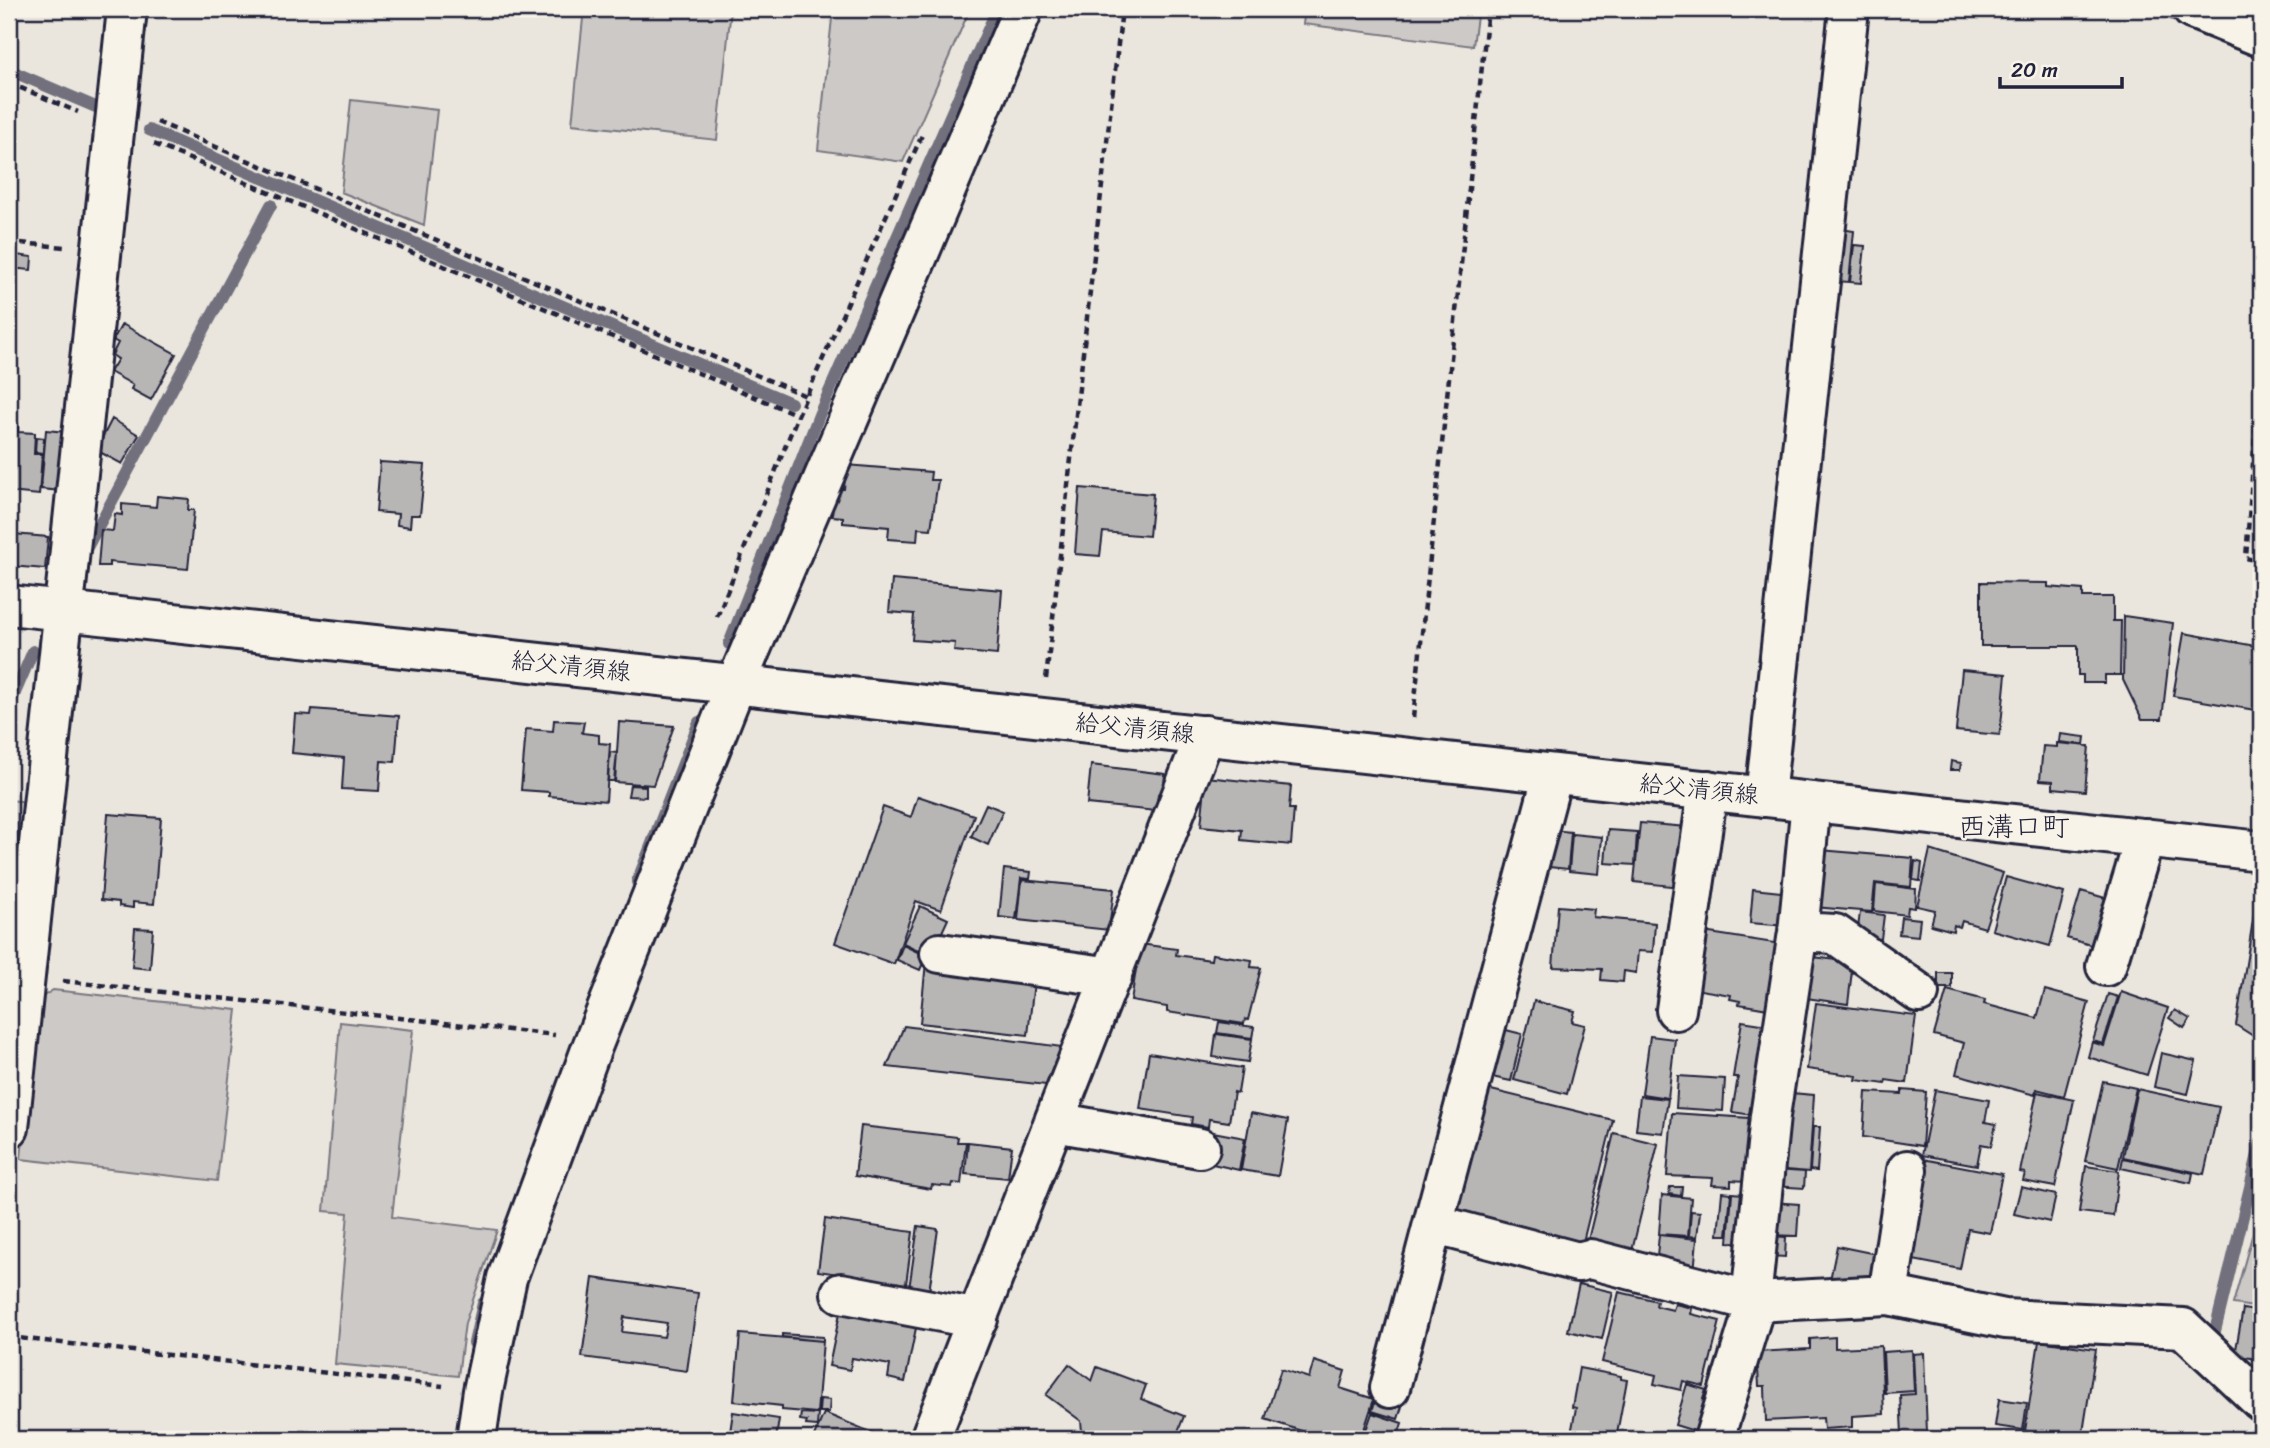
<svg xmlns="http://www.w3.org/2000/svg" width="2270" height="1448" font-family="Sriracha,'Klee One',sans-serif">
<rect width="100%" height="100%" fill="#eae6de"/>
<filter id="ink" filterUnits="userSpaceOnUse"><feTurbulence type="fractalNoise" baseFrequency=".0143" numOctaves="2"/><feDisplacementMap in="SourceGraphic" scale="14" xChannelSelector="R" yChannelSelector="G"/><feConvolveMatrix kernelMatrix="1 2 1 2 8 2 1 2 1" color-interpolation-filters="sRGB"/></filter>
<g filter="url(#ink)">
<!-- green -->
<path fill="#cdc9c6" stroke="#787680" stroke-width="2" d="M584,9H731L717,140L572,124Z
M833,9H970L903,162L818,150Z
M1305,9H1478L1473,46L1303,24Z
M351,100L437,110L424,225L341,192Z
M9,800L29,802L9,955Z
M53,990L237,1010L217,1181L21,1159L36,1001Z
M340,1022L413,1030L392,1217L497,1230L465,1323L458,1376L335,1364L348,1213L324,1211Z
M2261,1204V1308L2233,1304Z"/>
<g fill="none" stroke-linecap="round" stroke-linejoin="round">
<!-- stream -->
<path stroke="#716f7b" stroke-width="12" d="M2158,9L2189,21
M9,70L98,108
M149,130L791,403
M84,553L271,205
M729,644L819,415L997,9
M9,707L33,651
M637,882L699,722
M2215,1331L2261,1142
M474,1343L483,1303"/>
</g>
<!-- building -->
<path fill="#b8b6b5" stroke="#22223b" stroke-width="2" fill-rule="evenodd" d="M1841,229L1854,231L1849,282L1835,281Z
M1854,245L1865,246L1861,283L1850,282Z
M9,254L32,257L31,270L9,268Z
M122,324L176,354L151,400L131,389L133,385L110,372L118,359L112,355L118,343L113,340Z
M112,419L139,435L122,464L96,450Z
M9,423L18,424V432L35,433L34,454H42L39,495L9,492Z
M46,430L66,432L61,491L41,489Z
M36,437L44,438L43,453L35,452Z
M380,462L425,465L420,515H411L410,527L397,525L398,514L376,512Z
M846,465L931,472L930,480H938L931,529L918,528L917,541L888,539L889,527L843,523V517L832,516L834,489H844Z
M1080,488L1153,494L1149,536L1103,532L1100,556L1075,554Z
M157,496L189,499L188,510H194L188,569L109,562V566H98L101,530L113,531L115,514L122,515V504L156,507Z
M13,534L48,537L45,569L11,566Z
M892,580L1002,590L997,655L954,651L955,643L912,640L914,614L889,612Z
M1981,582L2048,583V587L2083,590V597H2113V621H2121L2120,675H2105V683H2083V675H2078V646H1981Z
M2124,616L2173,623L2162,719H2142L2123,680Z
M2184,633L2261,647V711L2173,696Z
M1962,670L2006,674L2000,735L1956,731Z
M312,709L399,716L395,762L381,761L379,791L342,789L344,758L292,753L295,714L311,715Z
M554,720L584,722L582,733L599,735V743L610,744L606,801L549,796V792L521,790L526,729L553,731Z
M619,722L674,726L653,785L615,782Z
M2060,734L2085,737L2084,745L2059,742Z
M2057,743L2089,746L2085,791L2053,788V781L2040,780L2043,746L2057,747Z
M610,752L617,753L614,781H608Z
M1951,761L1961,763L1960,770H1950Z
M1091,765L1165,774L1163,795L1158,794L1156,811L1087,804Z
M1206,777L1291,786L1289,809H1294L1291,845L1241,840L1242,830L1201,826Z
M630,785L646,786V797L628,796Z
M918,796L974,815L941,910L916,901L894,964L835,943L883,807L911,817Z
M986,804L1003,811L988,845L971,837Z
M108,814L161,818L154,904L133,902V908L119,906V902L101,900Z
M1640,823L1687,827L1681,887L1634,882Z
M1552,830L1571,832L1568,869L1549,867Z
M1608,830L1637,832L1635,865L1605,863Z
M1572,834L1602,837L1599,874L1569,871Z
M1820,850L1913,858L1911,887L1875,883L1872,912L1814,907Z
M1930,850L2003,873L1985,928L1962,921L1960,927L1954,925L1953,931L1931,925L1935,910L1917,906Z
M1915,861L1922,863L1920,881L1913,880Z
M1004,869L1031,872L1030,879L1021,878L1016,919L999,917Z
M2006,877L2064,893L2050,946L1992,930Z
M1022,880L1114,889L1109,930L1018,920Z
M1876,884L1916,889L1915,908L1908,907L1907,915L1874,911Z
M1753,889L1790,893L1787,926L1750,923Z
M2081,891L2112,900L2097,947L2067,938Z
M2256,902H2261V1041L2236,1025Z
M920,906L948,919L931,956L903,943Z
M1558,906L1594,909L1593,917L1655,923L1653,952L1638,951L1636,973L1624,971L1623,982L1601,980L1602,969L1553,967Z
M1860,912L1884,915L1881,939L1857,937Z
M1901,917L1920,919L1918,936L1899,934Z
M135,928L153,929L150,969L132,967Z
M1697,931L1787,945L1768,1009L1739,1004L1740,1001L1730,999L1731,995L1688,988Z
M1140,944L1177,949L1176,955L1211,960L1212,954L1252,960L1251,967L1261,968L1248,1020L1245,1019L1244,1024L1167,1012V1007L1131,1001Z
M903,945L926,956L920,970L897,960Z
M1805,956L1853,962L1848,1004L1799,997Z
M926,962L1035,973L1028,1035L920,1023Z
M1938,973H1952V988H1938Z
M1947,990L1985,1000L1984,1004L2037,1018L2045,990L2089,1002L2064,1096L2036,1089L2035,1095L1956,1074L1964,1043L1934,1035Z
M2121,992L2168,1008L2147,1075L2088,1057L2092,1042L2104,1046Z
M2108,994L2118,997L2103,1044L2093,1041Z
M1534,1001L1575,1011L1572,1022L1585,1025L1567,1094L1514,1080Z
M1816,1003L1916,1016L1907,1083L1886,1080L1885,1084L1856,1080L1857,1076L1807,1069Z
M2175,1010L2190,1019L2184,1028L2169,1018Z
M1742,1021L1775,1026L1760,1116L1732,1112L1738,1077H1733Z
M1219,1022L1254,1027L1252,1038L1217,1033Z
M904,1026L1062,1047L1046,1085L887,1067Z
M1494,1027L1522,1034L1511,1081L1482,1075Z
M1216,1034L1252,1039L1248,1062L1213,1057Z
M1650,1036L1675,1039L1668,1098L1642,1094Z
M1149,1053L1242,1068L1238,1093L1234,1092L1229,1122L1209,1119L1208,1127L1191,1124L1192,1117L1140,1109Z
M2161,1053L2196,1061L2188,1094L2154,1087Z
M1678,1076L1725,1079L1723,1111L1676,1108Z
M2103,1081L2136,1088L2118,1168L2085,1161Z
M1483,1088L1613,1120L1582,1246L1452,1214Z
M2137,1089L2219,1107L2204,1174L2123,1157Z
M1902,1090L1926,1092L1922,1146L1863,1137L1866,1092L1902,1094Z
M1935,1090L1989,1100L1985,1122L1996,1124L1991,1146L1981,1144L1977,1165L1922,1155Z
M1779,1092L1814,1095L1809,1172L1774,1169Z
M2037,1092L2074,1100L2055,1187L2023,1181L2025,1173L2020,1172Z
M1640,1096L1668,1099L1663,1133L1636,1130Z
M1251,1113L1288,1120L1278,1176L1241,1170Z
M1672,1113L1750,1118V1122L1761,1123L1746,1181L1731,1180V1186L1712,1185L1713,1178L1667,1176Z
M861,1126L958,1137L957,1142H966L961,1184L953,1183L952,1187L932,1185L931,1189L855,1176Z
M1813,1127H1820L1817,1171L1810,1170Z
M1213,1132L1245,1138L1239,1170L1208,1163Z
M1614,1133L1658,1144L1631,1255L1587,1244Z
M968,1142L1012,1147L1008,1178L965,1174Z
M2123,1158L2193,1173L2191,1183L2121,1168Z
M1923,1159L2002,1174L1990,1233L1968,1229L1960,1269L1903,1258Z
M2086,1166L2119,1171L2113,1216L2079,1212Z
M1774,1170L1805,1172L1804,1188L1774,1186Z
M1670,1187H1682L1681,1196L1669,1194Z
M2021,1187L2056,1195L2050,1222L2014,1214Z
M1722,1192L1731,1193L1727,1235H1718Z
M1732,1193L1754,1195L1745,1243L1728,1242Z
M1662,1195L1691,1198L1688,1236L1659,1234Z
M1771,1202L1799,1204L1797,1236L1769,1235Z
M1691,1211L1700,1212L1697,1237L1689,1236Z
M825,1219L913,1232L906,1284L818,1271Z
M918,1226L938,1229L929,1292L909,1289Z
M1659,1235L1697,1239L1694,1273L1661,1263L1662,1256H1657Z
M1770,1236L1786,1237L1785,1257L1769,1256Z
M1837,1246L1876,1254L1870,1284L1829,1285Z
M593,1278L698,1293L687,1371L582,1357ZM624,1317L667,1323L664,1337L622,1332Z
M1579,1284L1613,1292L1602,1339L1568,1331Z
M1619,1292L1657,1301L1656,1306L1673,1310L1675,1304L1692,1308L1691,1314L1720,1321L1704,1386L1683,1381L1681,1390L1654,1384L1656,1375L1602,1362Z
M841,1308L917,1323L905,1382L888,1378L890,1365L852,1358L850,1370L829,1366Z
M2243,1309L2261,1312V1360L2235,1355Z
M740,1334L823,1341L817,1413L782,1410V1406L734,1401Z
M782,1334L823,1337V1341L782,1337Z
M1835,1337V1348L1881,1346L1884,1414L1852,1416V1427L1824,1429L1823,1418L1766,1421L1765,1386H1759L1757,1352L1810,1349V1339Z
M2039,1341L2096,1349L2082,1439L2025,1431Z
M1912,1350L1914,1391L1885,1393L1883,1352Z
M1924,1353L1927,1433L1902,1434L1900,1395L1915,1394L1913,1354Z
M1314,1361L1345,1371L1340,1388L1374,1399L1361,1439H1312L1309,1438L1311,1434L1265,1419L1281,1369L1309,1378Z
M1069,1364L1092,1381L1097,1367L1146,1385L1141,1399L1184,1416L1175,1439H1089L1082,1431L1081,1421L1046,1395Z
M1579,1368L1621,1376V1379L1627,1380L1616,1439H1570L1576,1408L1572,1407Z
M1687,1384L1706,1390L1703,1399L1711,1401L1701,1433L1675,1425Z
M1379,1390L1405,1397L1398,1419L1372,1411Z
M820,1399L830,1400L829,1412H819Z
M1999,1399L2027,1403L2023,1430L1995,1426Z
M733,1412L779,1419L776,1439H729Z
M801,1413L818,1414L817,1426L806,1425L807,1421L800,1420Z
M824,1413L873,1433V1439H813Z
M1372,1413L1402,1423L1397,1439H1363Z"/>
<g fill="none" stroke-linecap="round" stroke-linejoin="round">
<!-- minor casing -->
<g stroke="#22223b" stroke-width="44">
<path id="minor" d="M2192,9L2261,37
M1553,774L1433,1224L1578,1262L1590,1259L1756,1302L1888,1295L2005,1319L2183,1328L2261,1401
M1765,797L1849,9
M1798,932L1835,934L1919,993
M940,953L1112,977
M2106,966L2145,838
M1676,1010L1708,790
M1055,1122L1200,1148
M9,1128L127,9
M841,1293L978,1319
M1888,1295L1907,1170
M1751,1300L1770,1116L1798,932L1811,802
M1390,1388L1433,1224
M476,1439L483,1391L507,1278L592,1047L736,684L1023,9
M930,1439L1205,735
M1714,1439L1756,1302"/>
</g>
<!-- major casing -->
<g stroke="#22223b" stroke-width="44">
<path id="major" d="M9,605L2261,851"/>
</g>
<!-- path -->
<path stroke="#22223b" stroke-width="4.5" stroke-dasharray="7 5" stroke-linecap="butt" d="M9,83L78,112
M157,122L806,396
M154,144L798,415
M9,242L64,247
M2261,355L2246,558L2261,562
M717,617L798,415L922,135
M1046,679L1122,9
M1413,718L1488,9
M63,981L555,1035
M9,1337L443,1386"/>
<!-- minor -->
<use href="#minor" stroke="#f7f3e8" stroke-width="38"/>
<!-- major -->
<use href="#major" stroke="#f7f3e8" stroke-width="38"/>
</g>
</g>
<g text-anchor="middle" stroke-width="5" stroke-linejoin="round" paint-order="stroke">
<!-- street labels -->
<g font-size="24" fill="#22223b" stroke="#f7f3e8">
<text transform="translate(571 666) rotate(6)" y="8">給父清須線</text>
<text transform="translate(1135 728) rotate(6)" y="8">給父清須線</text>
<text transform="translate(1699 789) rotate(6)" y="8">給父清須線</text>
</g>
<!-- quarter labels -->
<g font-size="28" fill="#22223b" stroke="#f7f3e8">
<text x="2014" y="836">西溝口町</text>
</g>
</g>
<!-- margin -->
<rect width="2270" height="1448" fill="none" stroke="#f7f3e8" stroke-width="35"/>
<rect x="18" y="18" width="2235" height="1413" fill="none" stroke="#22223b" stroke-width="2.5" filter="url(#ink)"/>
<!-- scale -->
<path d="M2000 77v10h122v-10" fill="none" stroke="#22223b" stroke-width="3.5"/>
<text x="2011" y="77" font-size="21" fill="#22223b" stroke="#f7f3e8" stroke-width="5" paint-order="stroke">20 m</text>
</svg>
